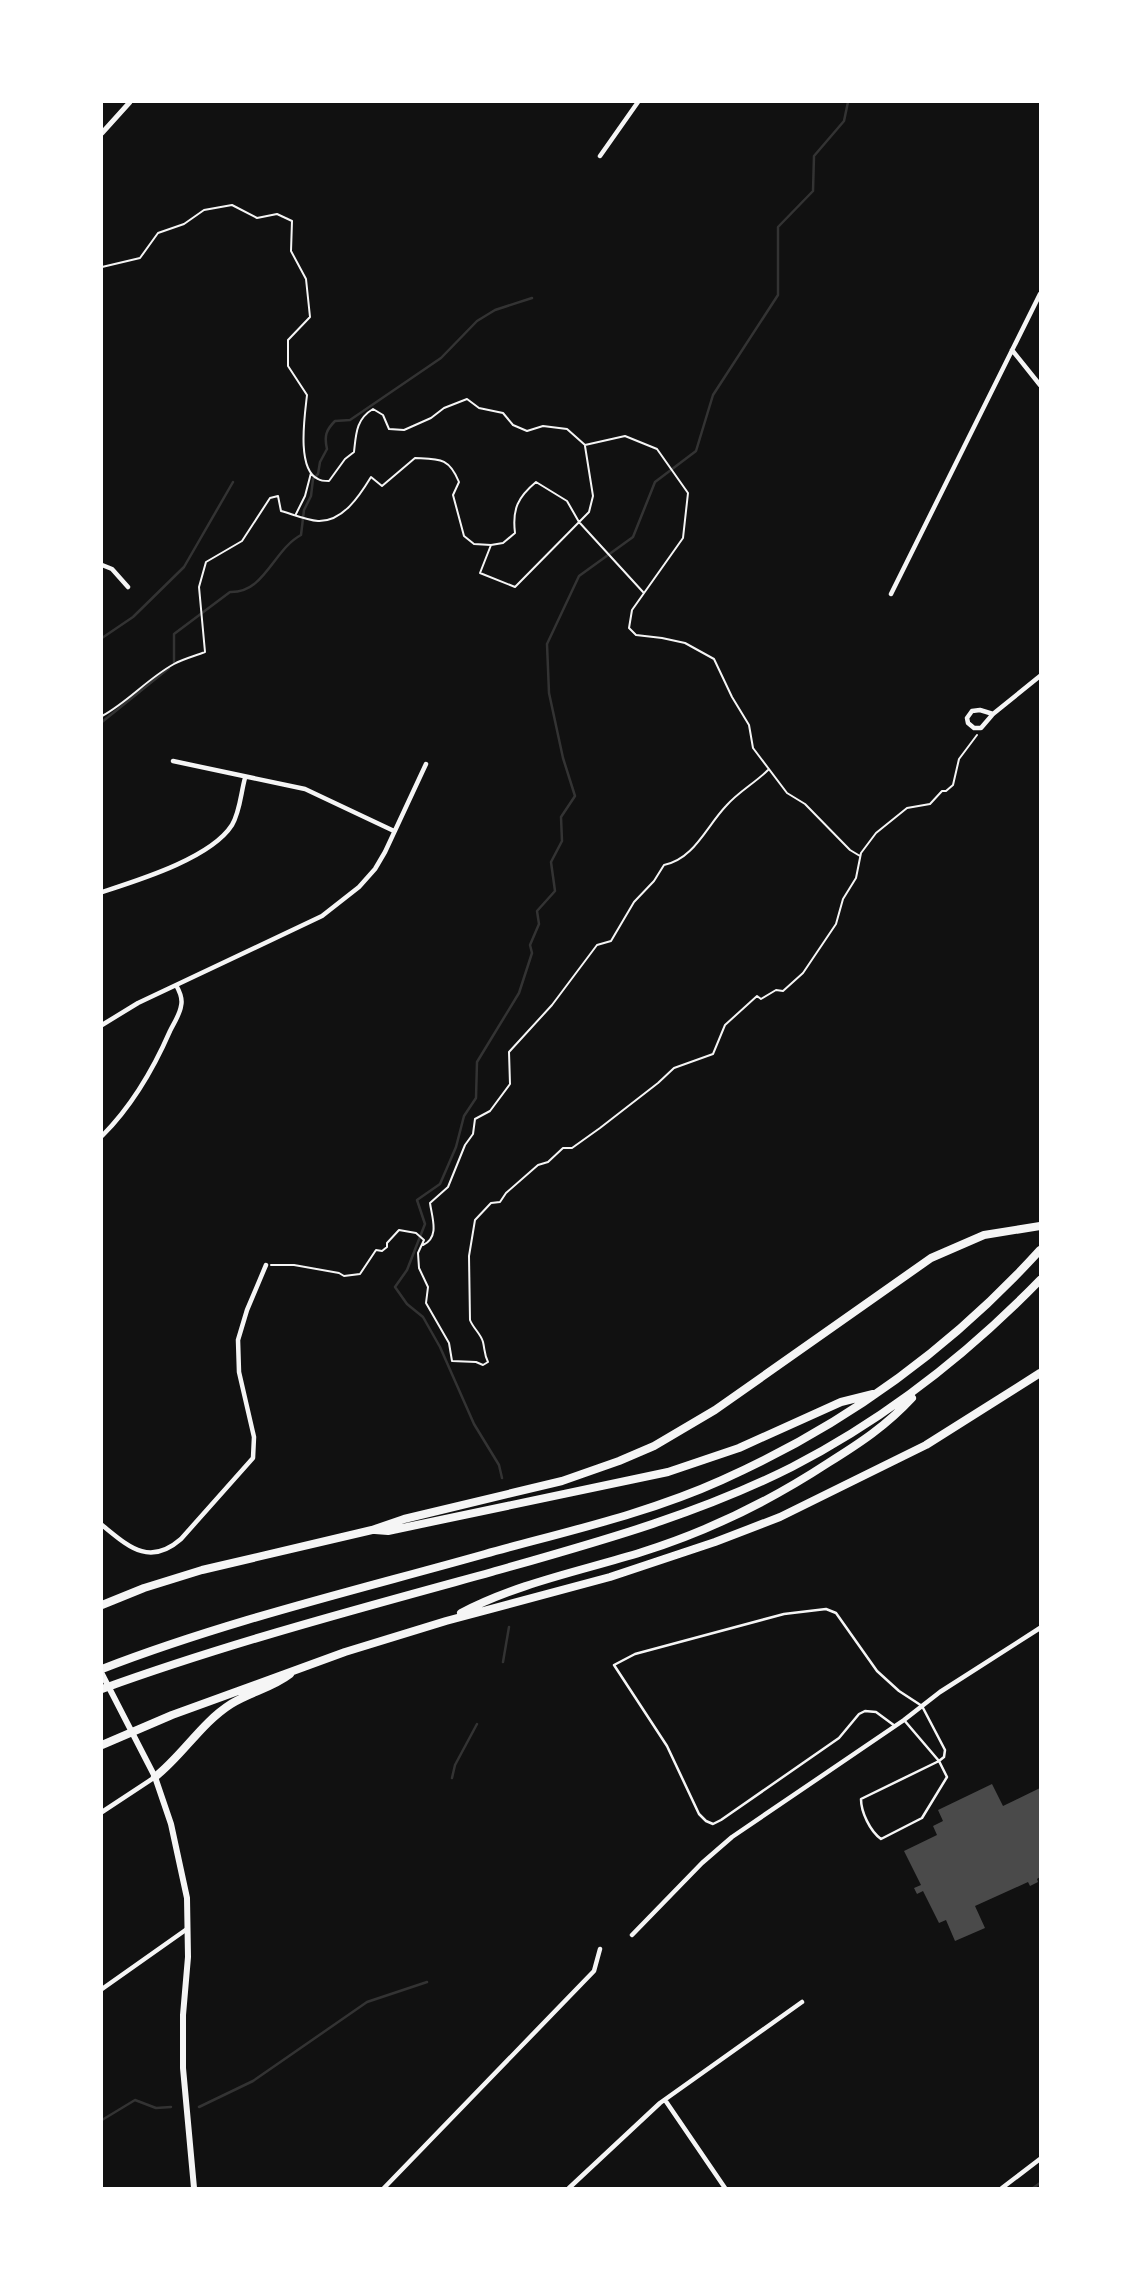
<svg xmlns="http://www.w3.org/2000/svg" width="1142" height="2290" font-family="'Exo 2',sans-serif">
<rect width="100%" height="100%" fill="#111"/>
<g fill="none" stroke-linecap="round" stroke-linejoin="round">
<!-- stream -->
<path stroke="#333" stroke-width="2.5" d="M102,638L133,617L184,567L233,482
M174,663V634L230,592C265,593 273,550 301,535L304,510L311,496L313,479L318,474L320,462L327,449C324,436 326,430 335,421L350,420L441,358L477,321L495,310L532,298
M102,722L169,668
M502,1478L499,1465L474,1424L440,1347L423,1317L407,1304L395,1287L407,1270L425,1224L417,1200L440,1184L456,1147L464,1116L476,1098L477,1062L519,993L532,953L530,945L539,924L537,911L555,891L551,862L562,841L561,817L575,796L563,758L549,693L547,644L579,576L633,537L655,482L696,451L713,395L778,295V227L813,191L814,156L844,121L848,102
M503,1662L509,1627
M452,1778L455,1765L477,1724
M199,2107L253,2081L367,2002L427,1982
M102,2120L135,2100L156,2108L171,2107
M1033,2188L1040,2183"/>
</g>
<!-- building -->
<path fill="#4a4a4a" d="M992,1784L1003,1806L1040,1788V1877L1037,1879L1038,1882L1030,1886L1028,1882L975,1906L985,1928L955,1941L946,1920L939,1923L923,1891L917,1894L914,1888L921,1885L904,1851L937,1835L933,1826L943,1821L938,1810Z"/>
<g fill="none" stroke-linecap="round" stroke-linejoin="round">
<!-- path -->
<path stroke="#f5f5f5" stroke-width="2" d="M102,267L140,258L158,233L184,224L204,210L232,205L257,218L277,214L292,221L291,251L306,279L310,317L288,340V366L307,395C305,414 296,469 318,479C321,481 325,481 329,481L345,459L354,452C356,434 356,419 373,409L383,415L389,429L404,430L431,418L444,408L467,399L479,408L503,413L513,425L527,431L543,426L567,429L585,445L625,436L657,449L688,493L683,538L632,610L629,628L636,635L662,638L685,643L714,659L732,697L749,725L753,748L787,793L805,804L850,850L860,856
M296,514L305,496L311,473
M491,545L503,543L515,533C512,509 518,497 536,482L567,501L579,522L643,592
M102,716C128,702 147,679 174,664C183,659 195,656 205,652L199,587L206,562L242,541L270,498L278,496L281,511C292,514 306,520 318,521C343,522 360,495 371,477L382,486L415,458C439,459 449,457 459,482L453,495L464,536L474,544L491,545L480,573L515,587L589,512L593,496L585,446
M423,1245C440,1237 432,1218 430,1203L448,1187L465,1145L473,1134L475,1119L490,1111L510,1084L509,1052L552,1005L597,945L611,941L634,902L654,881L664,865C694,859 706,827 726,806C738,792 755,783 768,770
M271,1265H294L339,1273L344,1276L360,1274L376,1250L382,1251L387,1247V1243L399,1230L416,1233L424,1240L418,1253L419,1268L428,1287L426,1303L449,1343L452,1361L476,1362L483,1365L488,1362C484,1354 485,1350 483,1342C481,1334 473,1328 470,1320L469,1256L475,1220L491,1203L500,1202L506,1193L538,1165L548,1162L563,1148H572L600,1128L658,1083L674,1068L713,1054L725,1025L757,996L761,999L776,990L783,991L803,973L836,924L843,899L856,878L861,853L876,833L907,808L930,804L942,791H946L953,785L959,759L977,735"/>
<!-- service -->
<path stroke="#f5f5f5" stroke-width="2.5" d="M895,1726L876,1712L865,1711L859,1714L839,1738L721,1820L713,1824L706,1821L699,1814L667,1746L614,1665L635,1654L784,1614L826,1609L836,1613L877,1671L899,1691L922,1706L945,1750L944,1757L939,1761L861,1799C861,1812 870,1831 881,1839L922,1818L947,1777L939,1761L904,1720"/>
<!-- minor -->
<path stroke="#f5f5f5" stroke-width="4.5" d="M600,156L638,102
M1012,350L1040,385
M102,565L112,569L128,587
M891,594L1040,294
M993,714L980,710L972,711L967,718L968,723L974,728H981L993,714L1040,676
M173,761L305,789L394,831
M102,892C139,880 211,858 232,825C240,812 241,792 245,778
M102,1025L138,1003L322,916L359,887L375,869L385,852L426,764
M102,1136C132,1106 153,1070 170,1031C174,1023 180,1014 181,1006C183,999 180,992 176,985
M102,1525C128,1546 149,1567 181,1539L253,1458L254,1437L239,1372L238,1340L247,1310L266,1265
M102,1812L155,1777
M632,1935L702,1863L732,1837L904,1720L940,1692L1040,1628
M102,1989L187,1929
M665,2100L725,2188
M384,2188L594,1971L600,1949
M569,2188L660,2103L802,2002
M1002,2188L1040,2159"/>
<!-- tertiary -->
<path stroke="#f5f5f5" stroke-width="5" d="M102,133L130,102"/>
<!-- secondary -->
<path stroke="#f5f5f5" stroke-width="6" d="M102,1674L155,1777L171,1824L187,1898L188,1957L183,2015V2068L194,2188"/>
<!-- motorway -->
<path stroke="#f5f5f5" stroke-width="8" d="M375,1530L388,1531L668,1472L739,1448L841,1402L873,1394
M102,1605L144,1588L202,1570L372,1530L404,1519L562,1481L619,1461L654,1446L715,1410L931,1258L984,1235L1040,1226
M461,1613C518,1583 581,1571 642,1552C709,1531 770,1501 828,1463C860,1443 886,1426 912,1398
M102,1669C226,1621 357,1590 485,1554C564,1532 647,1514 722,1480C843,1426 951,1348 1040,1250
M102,1689C229,1643 361,1608 492,1572C594,1543 697,1515 792,1467C885,1419 967,1355 1040,1280
M102,1745L172,1715L345,1652L446,1621L610,1577L715,1542L780,1517L926,1445L1040,1373
M155,1777C183,1755 201,1723 231,1704C250,1692 272,1688 290,1674"/>
</g>
<!-- border -->
<rect width="1142" height="2290" fill="none" stroke="#ffffff" stroke-width="206"/>
</svg>
